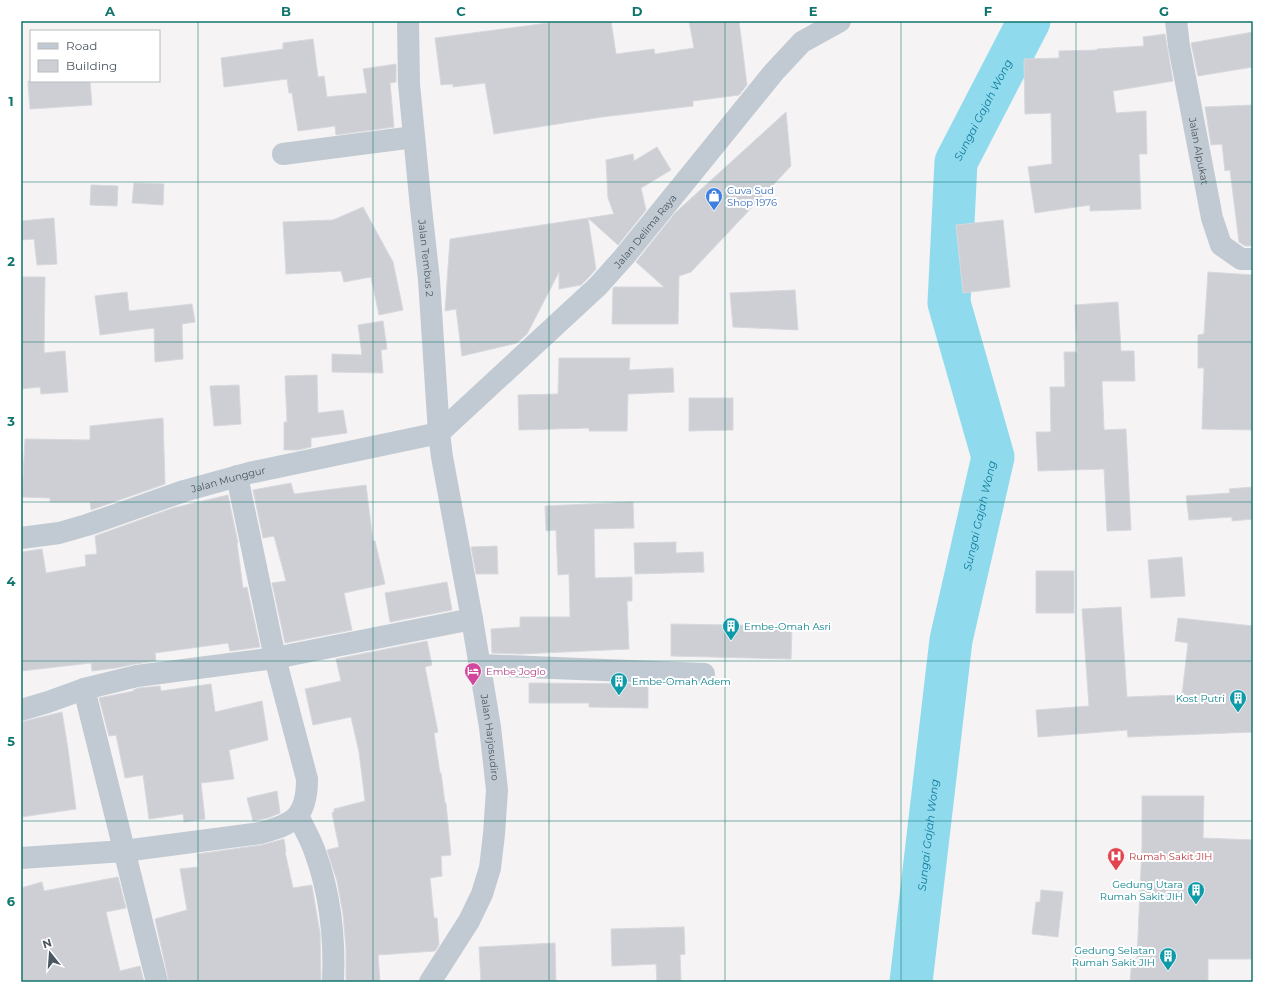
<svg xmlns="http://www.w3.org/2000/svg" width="1274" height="1003" font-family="Montserrat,sans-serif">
<rect width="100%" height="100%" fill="#f5f3f3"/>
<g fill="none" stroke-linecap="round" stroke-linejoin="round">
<!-- river -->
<path stroke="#90daee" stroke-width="43" id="s1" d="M911,982L951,640L993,457L949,303L956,162L1029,21"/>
</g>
<!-- building -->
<path fill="#cdcfd5" stroke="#d7d9de" d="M563,21H611L616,54L654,49L655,54L694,48L689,21H739L747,85L739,95L693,101V106L602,117L494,134L485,83L453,87V84L441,85L435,38Z
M1253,32V67L1198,76L1191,43Z
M1165,34L1173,81L1113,91L1116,113L1146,111L1147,154H1139L1141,209L1090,211V205L1035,213L1028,167L1052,164L1051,113L1025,114L1024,59L1059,58V51L1097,50V49L1144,46L1143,37Z
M313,39L318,77L324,76L327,97L367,93L363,69L396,64V82L390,83L394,127L336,135L335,126L298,131L292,93H289L287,79L224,87L221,58L283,49V43Z
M28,81H90L92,105L30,109Z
M1253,105V246H1245L1239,242L1230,170L1225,171L1222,144L1211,145L1205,107Z
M786,112L791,166L691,272L679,276L678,324H612L613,288L614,287H664L636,262L675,213Z
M657,147L671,170L641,188L646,210L618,245L588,218L614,214L608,198L606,160L633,154L634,161Z
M134,183L164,184L163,205L132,203Z
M91,185L118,186L117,206L90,205Z
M363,207L393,262L403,310L379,315L371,277L344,282L341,271L286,274L283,222L333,220Z
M54,218L57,264L37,265L34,239L21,240V221Z
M588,218L596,269L589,277L581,285L559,289V272L527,334L517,343L462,356L456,309L445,311L450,239Z
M1003,220L1010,287L963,293L956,225Z
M1208,272L1253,275V430L1202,429L1204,368H1198V335L1204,334Z
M21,277H45L44,353L65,351L68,392L41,394L40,387L21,389Z
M795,290L798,330L733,327L730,293Z
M127,292L129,311L192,304L195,322L182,324L183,359L155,362L154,328L100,335L95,296Z
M1118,302L1121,351H1134L1135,381H1102L1104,430L1126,429L1131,530L1107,531L1104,469L1038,471L1036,432H1051L1050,387H1065L1064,352H1077L1075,305Z
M383,321L387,349L381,350L383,373L332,372V354L362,355L358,325Z
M559,358H630L629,370L673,368L674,392L628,394L627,431H589V428L519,430L518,395L558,394Z
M317,375L318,413L343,410L347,433L311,438V447L298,450H284V422H287L285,376Z
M239,385L241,424L214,426L210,386Z
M689,398H733V430L689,431Z
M163,418L165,484L91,510L90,502H50V498L22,497L25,439L90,440V426Z
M291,483L294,494L366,485L373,541H375L385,584L344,593L352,630L285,643L272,583L286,581L274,536L263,538L253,490Z
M1253,487V519L1232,521V517L1189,520L1186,496L1230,493L1229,489Z
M228,495L238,543H237L243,588L247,587L260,647L230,651L228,643L155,653L156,661L135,664L116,668L92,671L91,663L21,671V552L42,549L46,573L86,566L85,555L97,554L95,536L173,508Z
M633,502L634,528L594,529L595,578L632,577V601H627L629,649L520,654L492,653L491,629L520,627V617H570L569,574L558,575L556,530L546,531L545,506Z
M676,542V553L703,552L704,572L635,574L634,543Z
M497,546L498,574H476L471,547Z
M1182,557L1185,596L1151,598L1148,560Z
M1036,571H1074V613H1036Z
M447,582L452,610L390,622L385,593Z
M1121,607L1127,697L1182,695L1188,643L1175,641L1178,618L1253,626V732L1128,737L1127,730L1038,737L1036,710L1089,706L1082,609Z
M671,624L792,626L791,659L671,656Z
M427,641L432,665L425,667L438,732L434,733L440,773H441L445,803H446L451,855L441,856L442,876L430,878L434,918H437L439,945L435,951L378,955L380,982H346V948L343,914L337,881L327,850L339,847L332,813L334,812V809L365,801L359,752L351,717L313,725L305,689L341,681L336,659Z
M529,683L648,684V708L589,707V703H529Z
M211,684L215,712L262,701L268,740L229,750L234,779L201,783L205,819L184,822L183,814L149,819L143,775L125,778L116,735L109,736L99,698L134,691L133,690L139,688L160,686L161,691Z
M62,712L68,749L76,809L21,817V722Z
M277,791L280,813L268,818L253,821L247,798Z
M1142,796H1204L1203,838L1253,840V959H1208V982H1130L1132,959H1137L1142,846Z
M284,839L286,852H285L293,888L312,885V886L320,933L321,982H169L155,919L187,910L180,869L198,867L197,854L262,845Z
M118,877L126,908L106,912L120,971L140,966L144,982H21V888L42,882L44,891Z
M1041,890L1063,892L1058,937L1032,934L1036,902H1040Z
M684,927L685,954L680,955L681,982H657L656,964L612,966L611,929Z
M555,943L556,982H481L479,947Z"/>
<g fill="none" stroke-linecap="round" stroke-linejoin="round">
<!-- minor -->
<g stroke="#c1cad2" stroke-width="22">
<path id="s2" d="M408,21L409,84L421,208L429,280L439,433L442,457L472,619L490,727L497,790L494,834L490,868L482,894L469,921L430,982"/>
<path id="s3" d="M1176,21L1179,46L1212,218L1221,245L1241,259H1253"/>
<path d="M283,154L414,137"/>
<path id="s4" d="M439,433L598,286L624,257L774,72L802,42L840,21"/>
<path id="s5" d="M21,538L59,533L87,525L184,491L249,473L439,433"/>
<path d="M480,665L704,674"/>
<path d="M84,689L157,982"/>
<path d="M21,710L48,702L84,689L137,676L275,658L472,619"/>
<path d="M298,816C304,828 311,840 315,852C330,893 335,938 333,982"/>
<path d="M21,858L124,851L260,833C294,824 307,817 307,779L275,658L237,476"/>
</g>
</g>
<!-- grid -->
<path fill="none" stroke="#0f766e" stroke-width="1" stroke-opacity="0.55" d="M198,21V982M373,21V982M549,21V982M725,21V982M901,21V982M1076,21V982M21,182H1253M21,342H1253M21,502H1253M21,661H1253M21,821H1253"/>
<!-- icons -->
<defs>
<g id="shop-pin" transform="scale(0.9)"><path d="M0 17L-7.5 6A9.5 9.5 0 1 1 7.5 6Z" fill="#3f7fe0" stroke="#fff"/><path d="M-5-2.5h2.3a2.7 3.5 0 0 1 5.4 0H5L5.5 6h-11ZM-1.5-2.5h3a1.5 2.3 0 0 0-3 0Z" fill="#fff"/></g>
<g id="building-pin" transform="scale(0.9)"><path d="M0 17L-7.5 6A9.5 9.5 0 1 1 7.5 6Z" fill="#0f9aa8" stroke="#fff"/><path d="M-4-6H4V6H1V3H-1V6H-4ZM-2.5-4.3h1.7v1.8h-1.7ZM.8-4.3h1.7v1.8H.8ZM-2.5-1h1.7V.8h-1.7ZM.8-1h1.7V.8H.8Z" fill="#fff"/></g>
<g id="hotel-pin" transform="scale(0.9)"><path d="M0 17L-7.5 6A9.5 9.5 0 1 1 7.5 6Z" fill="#d1479c" stroke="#fff"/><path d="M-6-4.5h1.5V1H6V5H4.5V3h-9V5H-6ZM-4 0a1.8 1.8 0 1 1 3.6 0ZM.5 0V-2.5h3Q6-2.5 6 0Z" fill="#fff"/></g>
<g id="hospital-pin" transform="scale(0.9)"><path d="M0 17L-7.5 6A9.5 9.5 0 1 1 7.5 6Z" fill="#e0444e" stroke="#fff"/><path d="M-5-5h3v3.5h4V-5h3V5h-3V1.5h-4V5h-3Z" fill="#fff"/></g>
</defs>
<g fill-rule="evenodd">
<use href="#shop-pin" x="714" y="196"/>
<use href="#building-pin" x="731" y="626"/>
<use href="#hotel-pin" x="473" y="671"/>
<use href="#building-pin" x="619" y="681"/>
<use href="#building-pin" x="1238" y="698"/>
<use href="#hospital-pin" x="1116" y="856"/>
<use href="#building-pin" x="1196" y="890"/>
<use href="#building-pin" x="1168" y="956"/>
</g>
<g text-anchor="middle" stroke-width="4" stroke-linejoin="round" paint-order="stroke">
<!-- street labels -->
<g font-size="10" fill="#4a5661" stroke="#fff">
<text dy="4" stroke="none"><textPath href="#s3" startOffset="132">Jalan Alpukat</textPath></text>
<text dy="4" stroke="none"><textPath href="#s4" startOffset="289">Jalan Delima Raya</textPath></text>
<text dy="4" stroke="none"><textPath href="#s2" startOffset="238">Jalan Tembus 2</textPath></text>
<text dy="4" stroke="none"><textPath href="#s5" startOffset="216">Jalan Munggur</textPath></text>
<text dy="4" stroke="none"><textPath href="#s2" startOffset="722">Jalan Harjosudiro</textPath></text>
</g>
<!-- shop labels -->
<g font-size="10" fill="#366cbe" stroke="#fff" text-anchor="start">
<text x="727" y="194">Cuva Sud<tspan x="727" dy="12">Shop 1976</tspan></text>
</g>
<!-- culture labels -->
<g font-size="10" fill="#0d838f" stroke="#fff" text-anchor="end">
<text x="744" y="630" text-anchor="start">Embe-Omah Asri</text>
<text x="632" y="685" text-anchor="start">Embe-Omah Adem</text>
<text x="1225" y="702">Kost Putri</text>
<text x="1183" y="888">Gedung Utara<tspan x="1183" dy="12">Rumah Sakit JIH</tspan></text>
<text x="1155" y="954">Gedung Selatan<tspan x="1155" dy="12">Rumah Sakit JIH</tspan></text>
</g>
<!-- hotel labels -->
<g font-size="10" fill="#b23c85" stroke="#fff" text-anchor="start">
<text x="486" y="675">Embe Joglo</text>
</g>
<!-- health labels -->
<g font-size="10" fill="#be3a42" stroke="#fff" text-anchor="start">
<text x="1129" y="860">Rumah Sakit JIH</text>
</g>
<!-- water labels -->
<g font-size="11" font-style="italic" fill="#0c7c9b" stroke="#fff">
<text dy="4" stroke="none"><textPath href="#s1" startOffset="892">Sungai Gajah Wong</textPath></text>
<text dy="4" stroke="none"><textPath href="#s1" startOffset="472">Sungai Gajah Wong</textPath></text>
<text dy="4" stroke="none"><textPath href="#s1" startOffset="148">Sungai Gajah Wong</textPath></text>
</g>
</g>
<!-- border -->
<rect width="1274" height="1003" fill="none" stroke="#ffffff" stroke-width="44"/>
<!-- legend -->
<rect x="30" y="30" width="130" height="52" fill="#ffffff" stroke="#b7bbc0"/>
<rect x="38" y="43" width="20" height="6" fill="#c1cad2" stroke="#b7bbc0"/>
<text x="66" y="50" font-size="12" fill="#4a5661">Road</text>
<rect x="38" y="60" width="20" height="12" fill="#cdcfd5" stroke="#b7bbc0"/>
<text x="66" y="70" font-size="12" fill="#4a5661">Building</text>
<!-- north arrow -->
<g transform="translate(50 953) rotate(343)" stroke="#ffffff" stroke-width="3" paint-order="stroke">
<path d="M0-3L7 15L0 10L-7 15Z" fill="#4a5661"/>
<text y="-6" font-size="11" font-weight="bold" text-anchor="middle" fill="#4a5661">N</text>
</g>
<rect x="22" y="22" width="1230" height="959" fill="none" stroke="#0f766e" stroke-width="1.5"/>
<g font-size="13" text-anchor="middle" font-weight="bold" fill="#0f766e">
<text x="110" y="16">A</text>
<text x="286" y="16">B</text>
<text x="461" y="16">C</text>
<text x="637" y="16">D</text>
<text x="813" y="16">E</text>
<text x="988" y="16">F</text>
<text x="1164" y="16">G</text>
<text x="11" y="106">1</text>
<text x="11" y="266">2</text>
<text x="11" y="426">3</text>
<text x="11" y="586">4</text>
<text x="11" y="746">5</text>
<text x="11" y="906">6</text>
</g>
</svg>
